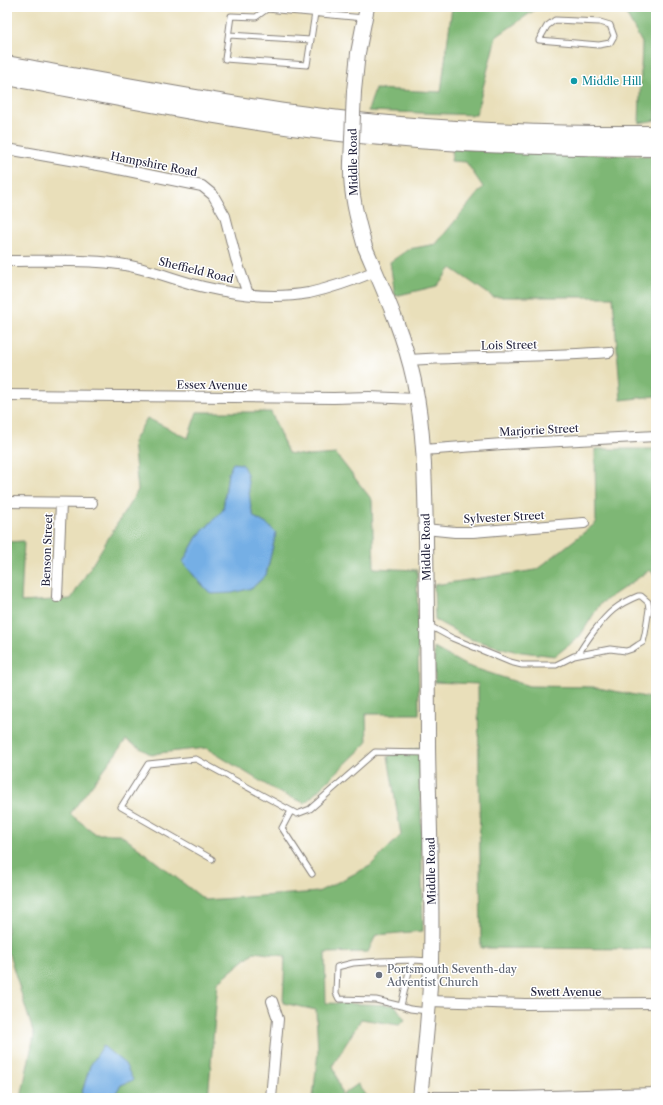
<svg xmlns="http://www.w3.org/2000/svg" width="663" height="1105" font-family="'Libre Caslon Text',serif">
<rect width="100%" height="100%" fill="#fff"/>
<filter id="ink" filterUnits="userSpaceOnUse"><feTurbulence type="fractalNoise" baseFrequency=".025" numOctaves="2"/><feDisplacementMap in="SourceGraphic" scale="8" xChannelSelector="R" yChannelSelector="G"/><feConvolveMatrix kernelMatrix="1 2 1 2 8 2 1 2 1" color-interpolation-filters="sRGB"/></filter>
<filter id="wash" filterUnits="userSpaceOnUse"><feTurbulence type="fractalNoise" baseFrequency=".012" numOctaves="4" result="noise"/><feDisplacementMap in="SourceGraphic" scale="16" xChannelSelector="R" yChannelSelector="G"/><feGaussianBlur stdDeviation="0.9" result="paint"/><feColorMatrix in="noise" values="0 0 0 0 0 0 0 0 0 0 0 0 0 0 0 0 0 1.4 0 .05"/><feComposite in="paint" operator="in"/></filter>
<g filter="url(#wash)">
<rect width="100%" height="100%" fill="#e9dfba"/>
<!-- forest -->
<path fill="#7eb774" stroke="#506c58" fill-rule="evenodd" d="M452,7H539L496,37L476,115L368,111L375,89L441,92Z
M620,7H652L656,22V120L639,123L642,43L625,12Z
M453,148L547,153L656,156V396L621,400L613,297H493L451,268L437,286L395,296L390,262L409,249L436,244L483,187L466,162L451,161Z
M197,412H271L288,453L309,456L336,454L372,500L374,568L417,570L419,714H366L367,743L305,803L278,792L206,748L159,753L152,755L126,740L70,814L96,834H120L205,900L318,892L370,866L401,835L388,756L420,748L423,931L376,935L368,952L325,953L326,1003L395,1005L405,1020L399,1025L361,1019L333,1065L342,1095L358,1084L367,1098H313L318,1052L316,1010L283,1003L285,956L254,952L218,982L208,1098H115L114,1095L121,1085L133,1079L90,1066L81,1096V1098H21L34,1035L9,954L7,953V542L24,541L21,602L71,599L138,490L133,442L147,418L188,438ZM228,473L251,508L254,517L268,525L276,533L266,575L252,588L211,594L196,578L183,562L197,537L223,510Z
M595,449H655L656,453V577L650,570L600,604L580,636L555,656L514,651L470,639L435,620L434,585L536,570L596,523Z
M434,648L465,665L529,686L593,687L656,699V949L481,948L478,684L435,682Z"/>
<!-- water -->
<path fill="#74afe5" stroke="#4b6890" d="M233,463L242,464L247,474L251,508L254,517L268,525L276,533L266,575L252,588L232,593L211,594L196,578L183,562L197,537L223,510L228,473Z
M103,1046L125,1064L133,1080L121,1085L114,1095L115,1098H81V1096L90,1066Z"/>
</g>
<g filter="url(#ink)">
<g fill="none" stroke-linecap="round" stroke-linejoin="round">
<!-- lane casing -->
<g stroke="#86807a" stroke-width="7">
<path id="lane" d="M315,13L307,65L225,59L231,16L256,17L267,9L364,18
M555,20L600,22L610,25L614,36L610,43L599,45L539,40L547,26Z
M229,35L311,40
M428,625L452,638L510,662L522,665H556L574,656L610,649L626,651L632,649L638,645L643,642L645,634L649,609L648,602L641,596H638C616,605 608,613 594,631C588,639 583,646 578,655
M291,811L282,828L312,874
M212,859L121,807L148,764L196,759L297,814L310,809L375,752L427,753
M413,960L380,961L353,963L337,967L336,993L339,999L376,1000L401,1006L410,1009L428,1011
M401,1006L410,967L413,960L430,961"/>
</g>
<!-- street casing -->
<g stroke="#86807a" stroke-width="12">
<path id="street" d="M7,149L104,166L202,186L213,195L225,216L236,259L248,294
M7,261C43,261 84,259 119,264C148,268 175,280 204,287C238,295 275,299 309,293C332,288 354,280 376,271
M409,360C476,356 543,357 609,352
M7,395L334,398L369,397L417,399
M423,450L502,444L656,436
M7,502L92,503
M425,529L455,532H473L584,523
M57,597L61,503
M429,1001L525,1004L656,1003
M420,1097H515L656,1093
M271,1098L278,1019L272,1001"/>
</g>
<!-- secondary casing -->
<g stroke="#86807a" stroke-width="16">
<path id="secondary" d="M354,91L358,53L367,7
M351,163C350,192 357,219 365,247C384,291 404,334 414,381C425,433 425,487 426,540C427,610 428,679 428,748C429,819 433,889 431,960C430,1006 425,1052 420,1098"/>
</g>
<!-- primary casing -->
<g stroke="#86807a" stroke-width="18">
<path id="primary" d="M7,64C102,81 197,100 292,113C413,130 534,135 656,134
M7,77C115,97 222,119 331,132C439,144 547,148 656,148"/>
</g>
<!-- lane -->
<use href="#lane" stroke="#fff" stroke-width="5"/>
<!-- street -->
<use href="#street" stroke="#fff" stroke-width="10"/>
<!-- secondary -->
<use href="#secondary" stroke="#fff" stroke-width="14"/>
<!-- primary -->
<use href="#primary" stroke="#fff" stroke-width="16"/>
<!-- secondary-bridge casing -->
<g stroke="#86807a" stroke-width="16" stroke-linecap="butt">
<path id="secondary-bridge" d="M351,163L354,91"/>
</g>
<!-- secondary-bridge -->
<use href="#secondary-bridge" stroke="#fff" stroke-width="14"/>
</g>
</g>
<!-- markers -->
<circle fill="#0f9aa8" stroke="#fff" stroke-width="1.5" cx="574" cy="81" r="4"/>
<circle fill="#6b7280" stroke="#fff" stroke-width="1.5" cx="379" cy="975" r="4"/>
<g text-anchor="middle" stroke-width="3" stroke-linejoin="round" paint-order="stroke">
<!-- culture labels -->
<g font-size="11" fill="#0d838f" stroke="#fff" text-anchor="start">
<text x="582" y="85">Middle Hill</text>
</g>
<!-- street labels -->
<g font-size="11" fill="#22223b" stroke="#fff">
<text transform="translate(353 162) rotate(-91)" y="4">Middle Road</text>
<text transform="translate(154 164) rotate(11)" y="4">Hampshire Road</text>
<text transform="translate(196 270) rotate(14)" y="4">Sheffield Road</text>
<text transform="translate(509 345) rotate(-1)" y="4">Lois Street</text>
<text transform="translate(212 385) rotate(1)" y="4">Essex Avenue</text>
<text transform="translate(539 430) rotate(-3)" y="4">Marjorie Street</text>
<text transform="translate(504 517) rotate(-3)" y="4">Sylvester Street</text>
<text transform="translate(426 547) rotate(-91)" y="4">Middle Road</text>
<text transform="translate(47 550) rotate(-88)" y="4">Benson Street</text>
<text transform="translate(431 871) rotate(-91)" y="4">Middle Road</text>
<text x="566" y="996">Swett Avenue</text>
</g>
<!-- worship labels -->
<g font-size="11" fill="#5b616d" stroke="#fff" text-anchor="start">
<text x="387" y="973">Portsmouth Seventh-day<tspan x="387" dy="13">Adventist Church</tspan></text>
</g>
</g>
<!-- margin -->
<rect width="663" height="1105" fill="none" stroke="#fff" stroke-width="24"/>
</svg>
